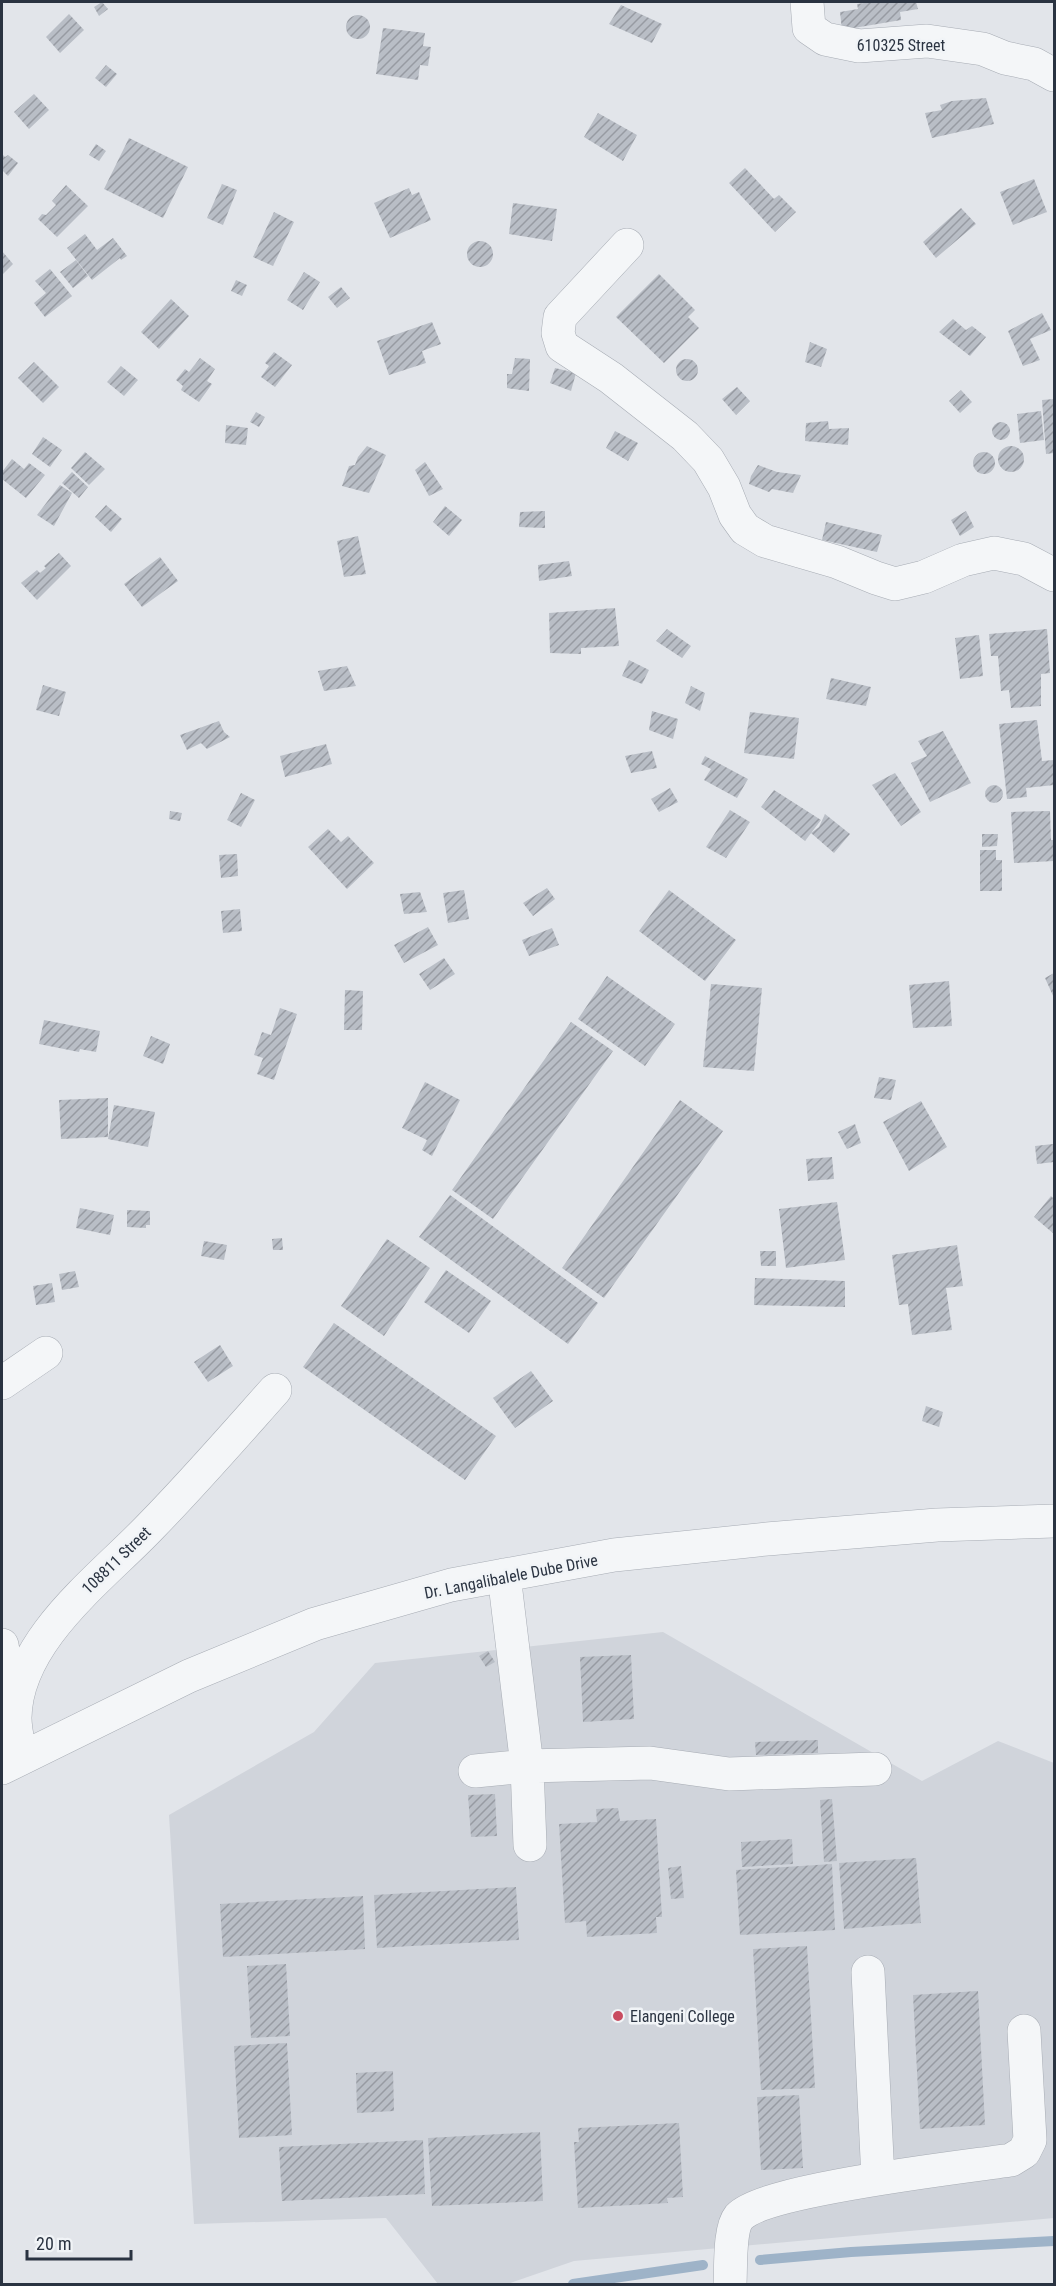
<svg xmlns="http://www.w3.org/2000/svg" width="1056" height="2286" font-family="'Roboto Condensed',sans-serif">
<defs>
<pattern id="building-hatch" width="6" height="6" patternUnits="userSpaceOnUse" patternTransform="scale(1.5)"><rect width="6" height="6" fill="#b9bec6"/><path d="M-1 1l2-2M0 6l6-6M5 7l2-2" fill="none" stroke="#979ba2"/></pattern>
</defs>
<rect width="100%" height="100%" fill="#e2e5ea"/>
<!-- built -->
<path fill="#d0d4db" d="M663,1632L922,1781L998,1741L1054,1763V2218L574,2261L507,2284H438L386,2218L194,2224L169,1815L314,1732L375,1663Z"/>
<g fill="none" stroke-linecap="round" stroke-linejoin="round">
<!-- stream -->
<path stroke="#9eb3c8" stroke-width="10" d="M760,2260L851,2252L1054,2241
M573,2284L703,2265"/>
</g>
<!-- building -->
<path fill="url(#building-hatch)" d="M102,2L108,9L99,16L94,7Z
M871,2H916L918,9L900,12L901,20L842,30L840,12L858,9L857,4Z
M621,5L662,24L652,43L609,24Z
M69,14L84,30L60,53L46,37Z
M346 27a12 12 0 1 1 24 0a12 12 0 1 1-24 0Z
M383,28L425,33L423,46L431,47L428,66L420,65L418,80L376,74Z
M106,65L117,74L106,87L95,78Z
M34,94L49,110L29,129L14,112Z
M986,98L994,124L932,138L925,113L942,110L940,105L952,101Z
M598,113L637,135L623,161L584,137Z
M129,138L188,167L163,218L104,189Z
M96,144L106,151L99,161L89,155Z
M2,154L5,157L8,155L18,163L8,176L2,170Z
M745,168L774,199L779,195L796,212L775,232L729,183Z
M1034,179L1047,212L1013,225L1000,192Z
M222,184L237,190L223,225L207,218Z
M66,185L88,206L57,237L38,219L42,214L46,215L56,205L52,201Z
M409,188L412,195L419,192L431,220L390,238L374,203Z
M513,203L557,209L552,241L509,234Z
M961,208L976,224L936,258L923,242Z
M274,212L294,222L273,266L253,257Z
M85,234L97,250L113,238L127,256L121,260L120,258L92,280L67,248Z
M467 254a13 13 0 1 1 26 0a13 13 0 1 1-26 0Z
M2,251L13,264L2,275Z
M76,260L88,276L73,288L60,272Z
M50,269L72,296L45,317L34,303L46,293L35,281Z
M304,272L320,282L303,310L287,300Z
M659,274L695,310L688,317L699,328L664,363L616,317Z
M236,280L247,285L242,296L231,291Z
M341,287L350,298L337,308L328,297Z
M171,299L189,316L159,349L141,332Z
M1042,313L1051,330L1030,339L1040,360L1023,366L1008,331Z
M953,319L966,330L972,326L986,337L970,356L939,332Z
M432,322L441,344L422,351L426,363L389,375L377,341Z
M810,342L827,349L821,367L805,362Z
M274,352L292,365L275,387L261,377L269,366L265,363Z
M200,358L215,369L207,381L212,384L199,402L181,390L183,386L176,380L185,369L189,372Z
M515,358L530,359L529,391L507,388V374H512Z
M676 370a11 11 0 1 1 22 0a11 11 0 1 1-22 0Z
M34,362L59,387L43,403L18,378Z
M121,366L138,380L124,396L107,382Z
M555,368L576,373L571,391L550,383Z
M737,387L750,401L736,415L722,399Z
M961,390L972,402L960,413L949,401Z
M1054,399V453L1046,454L1042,400Z
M1041,411L1044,440L1020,443L1017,414Z
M256,412L265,417L259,427L250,422Z
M828,421L829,429L849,428L848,445L805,441L806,423Z
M992 431a9 9 0 1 1 18 0a9 9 0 1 1-18 0Z
M226,425L248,428L246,445L225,443Z
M615,431L638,443L628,461L606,448Z
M43,437L62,450L50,467L32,454Z
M998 459a13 13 0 1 1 26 0a13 13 0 1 1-26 0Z
M367,446L386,455L369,493L342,486L349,466L355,465L358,457Z
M973 463a11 11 0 1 1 22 0a11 11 0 1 1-22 0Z
M85,452L105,469L89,485L71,468Z
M12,459L24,469L29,463L45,475L26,498L2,479V472Z
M425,462L443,489L429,496L415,470Z
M758,465L777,472L801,475L793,493L772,489L769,492L749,484L751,476Z
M72,472L88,487L79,498L62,483Z
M60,485L72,493L54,526L37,515Z
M106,505L122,519L111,532L95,517Z
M445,506L462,520L449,536L433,522Z
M545,511V528L519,527L520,512Z
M966,511L974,527L960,536L951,520Z
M826,522L882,535L877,552L822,540Z
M358,536L366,574L344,577L337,541Z
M59,553L71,566L37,600L21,583L37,570L40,573L46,568L44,566Z
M160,557L178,581L142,607L124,584Z
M569,561L572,576L539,581L538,565Z
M615,608L619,646L581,648V654L550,653L549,613Z
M667,629L691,646L682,658L656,641Z
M1047,629L1050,673L1041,674V706L1011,708L1009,690L1001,691L998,656H991L989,634Z
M979,635L983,676L960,679L955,638Z
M629,660L649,670L642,684L622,676Z
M347,666L356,686L324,691L318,671Z
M831,678L871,687L866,706L826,699Z
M43,685L66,692L59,716L36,710Z
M691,686L705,693L700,711L685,703Z
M652,711L678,719L673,739L649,730Z
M750,712L799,718L794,759L744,753Z
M1037,720L1042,761L1054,760V785L1026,788L1027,797L1007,799L999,724Z
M219,721L224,732L230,737L207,749L201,743L187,750L180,735Z
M943,731L971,783L930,802L911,763L927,756L918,741Z
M326,744L332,764L285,777L280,756Z
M652,751L657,768L631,773L625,756Z
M705,756L748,779L737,798L704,780L711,769L701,764Z
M895,773L921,812L901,826L872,785Z
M985 794a9 9 0 1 1 18 0a9 9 0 1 1-18 0Z
M670,788L678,802L659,812L651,799Z
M774,790L821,820L805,841L761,807Z
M241,793L255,800L241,827L227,820Z
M730,810L750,822L726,858L706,847Z
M170,811L182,813L180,821L169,819Z
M1050,811L1051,840H1054V861L1014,863L1011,812Z
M825,814L850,834L834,853L811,833L819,827Z
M328,829L341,842L348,836L374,863L347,889L308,847Z
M982,834H998L997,846L982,847Z
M980,850H996V860H1002V891H980Z
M237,854L238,876L221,878L219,855Z
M547,888L555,899L533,916L523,903Z
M464,890L469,919L448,923L443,893Z
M669,890L736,940L705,981L639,931Z
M420,892L427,912L404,914L400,894Z
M240,909L242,931L223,933L221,911Z
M428,927L438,945L404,963L394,945Z
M552,928L559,945L529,956L522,940Z
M444,958L455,974L430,990L419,974Z
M1054,973V998L1045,978Z
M607,976L675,1024L645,1066L578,1019Z
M949,981L952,1026L913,1028L909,985Z
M711,984L762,988L754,1071L703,1067Z
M345,990L363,991L362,1030H344Z
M280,1008L297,1014L274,1080L257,1074L263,1058L254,1055L262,1032L271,1035Z
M44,1020L100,1031L96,1052L80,1049L79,1052L39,1044Z
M571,1022L613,1051L493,1219L452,1190Z
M151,1036L170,1044L163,1064L143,1056Z
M879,1077L896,1080L891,1100L874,1098Z
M425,1082L460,1100L432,1156L422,1150L427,1140L402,1128Z
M108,1098V1137L61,1139L59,1100Z
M680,1100L723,1131L604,1298L562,1268Z
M921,1101L947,1147L909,1171L883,1122Z
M114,1105L155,1112L148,1147L108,1139Z
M855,1124L861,1143L847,1149L838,1132Z
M1053,1144L1054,1162L1037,1164L1035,1146Z
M832,1157L834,1179L808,1181L806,1159Z
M450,1195L598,1303L568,1344L419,1237Z
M1051,1196L1054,1199V1234L1034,1217Z
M837,1202L845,1260L786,1268L779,1209Z
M80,1208L114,1215L110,1235L76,1228Z
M127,1210L150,1211V1225H146V1228L127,1227Z
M282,1238L283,1250H273L272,1239Z
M387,1239L430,1268L384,1336L341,1306Z
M204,1241L227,1245L224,1260L201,1256Z
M957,1245L963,1286L946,1288L952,1330L912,1335L908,1304L899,1305L892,1255Z
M760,1251H776V1266H761Z
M446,1270L491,1301L469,1333L424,1302Z
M75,1271L79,1287L62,1290L59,1274Z
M755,1278L845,1281V1307L754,1305Z
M52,1283L55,1302L36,1305L33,1286Z
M334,1323L496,1436L465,1480L303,1367Z
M220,1345L233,1366L208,1382L194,1362Z
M531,1371L553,1401L515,1428L493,1398Z
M926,1406L943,1412L939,1427L922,1421Z
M488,1651L495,1662L486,1667L479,1656Z
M631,1655L634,1719L583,1722L580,1657Z
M818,1740V1753L756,1755L755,1742Z
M495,1794L497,1836L471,1837L468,1795Z
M832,1799L837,1861L824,1862L820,1800Z
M618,1808L620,1821L656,1819L662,1917H656L657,1933L587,1937L586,1921L565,1923L559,1824L597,1822L596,1809Z
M792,1839L793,1864L742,1867L741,1842Z
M916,1858L921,1923L844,1929L839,1863Z
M832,1864L835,1930L740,1935L736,1870Z
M681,1866L684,1898L671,1899L668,1868Z
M516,1887L519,1940L377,1948L374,1895Z
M363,1896L365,1949L223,1957L220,1904Z
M807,1946L815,2088L761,2090L753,1949Z
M286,1964L290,2036L251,2038L247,1966Z
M978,1991L985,2125L920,2129L913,1995Z
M287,2043L292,2135L239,2138L234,2046Z
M393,2071L394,2111L357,2113L356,2073Z
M799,2095L803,2168L761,2170L757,2097Z
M679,2123L683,2197L667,2198L668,2203L578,2208L574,2142H579L578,2128Z
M540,2132L543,2201L432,2206L428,2138Z
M423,2140L425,2194L282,2201L279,2147Z"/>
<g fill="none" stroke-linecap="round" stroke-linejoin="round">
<!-- minor casing -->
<g stroke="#a7acb4" stroke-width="34">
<path id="minor" d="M807,2L809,28L825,39L859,46L927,41L983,49L1005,58L1034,64L1054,75
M627,245L560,317L558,333L562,346L611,378L685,436L708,460L724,487L735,515L745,529L765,541L837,562L876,578L895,584L924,577L963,560L994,553L1024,559L1054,575
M2,1383L46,1353
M504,1575L527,1766L650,1763L729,1774L875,1769
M2,1645L13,1709
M21,1758C19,1745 15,1731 15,1718C16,1639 103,1577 152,1525C194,1482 234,1436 275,1390
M2,1768L189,1676L315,1624L451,1585L614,1555L767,1539L937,1525L1054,1521
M475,1771L527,1766L530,1845
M868,1972L878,2179
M730,2284C731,2268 729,2229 739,2217C765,2189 964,2167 1011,2160L1024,2152L1030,2140L1024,2031"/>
</g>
<!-- minor -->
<use href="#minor" stroke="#f4f6f8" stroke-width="33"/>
</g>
<!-- markers -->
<circle fill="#c94c60" stroke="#f1f4f7" stroke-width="2" cx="618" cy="2016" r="6"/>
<g text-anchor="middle" stroke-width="5" stroke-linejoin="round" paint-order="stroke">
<!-- street labels -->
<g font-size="16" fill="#2a3341" stroke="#f1f4f7">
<text x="901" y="51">610325 Street</text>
<text transform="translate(116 1560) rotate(-44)" y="6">108811 Street</text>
<text transform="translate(511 1576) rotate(-11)" y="6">Dr. Langalibalele Dube Drive</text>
</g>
<!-- poi labels -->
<g font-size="16" fill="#2a3341" stroke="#f1f4f7" text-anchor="start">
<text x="630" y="2022">Elangeni College</text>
</g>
</g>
<!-- border -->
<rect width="1056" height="2286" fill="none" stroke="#2a3341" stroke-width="6"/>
<!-- scale -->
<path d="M27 2250v9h104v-9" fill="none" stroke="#2a3341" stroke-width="3"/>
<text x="36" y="2250" font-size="18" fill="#2a3341" stroke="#f1f4f7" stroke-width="4.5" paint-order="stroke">20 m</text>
</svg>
